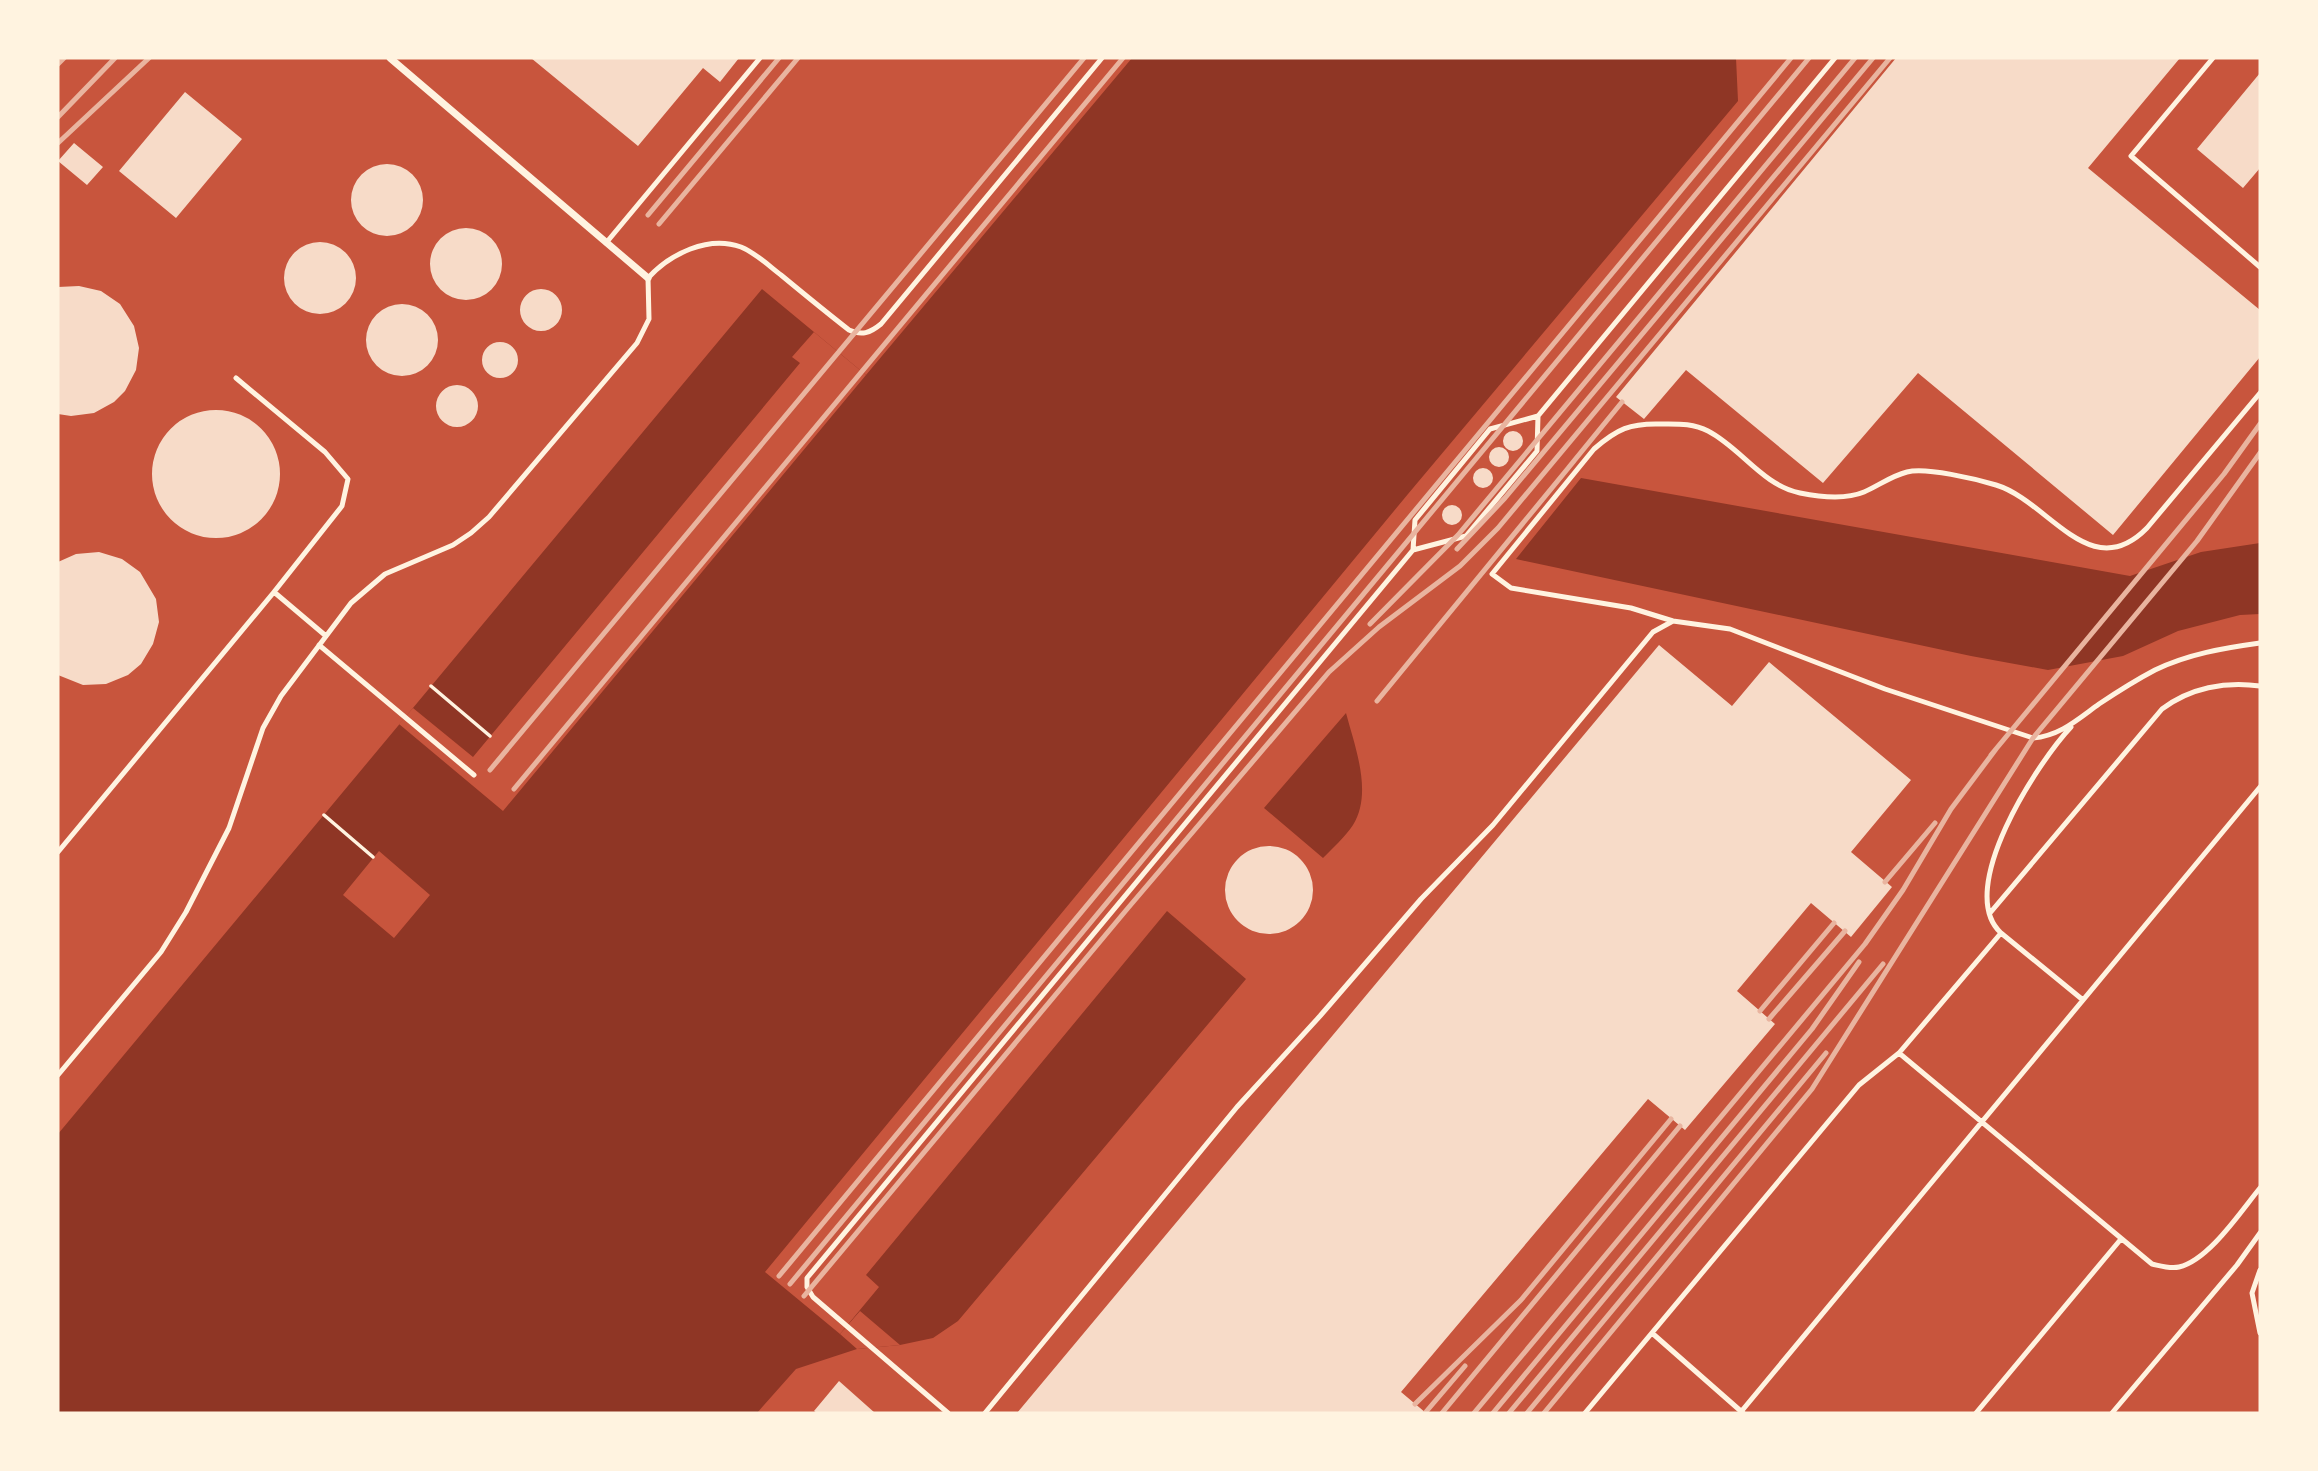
<svg xmlns="http://www.w3.org/2000/svg" width="2318" height="1471" font-family="'Times New Roman',serif">
<rect width="100%" height="100%" fill="#c8553d"/>
<!-- water -->
<path fill="#8f3625" d="M1132,58H1736L1738,101L1408,494L765,1272L840,1334L879,1287L866,1275L1167,911L1246,979L958,1321L933,1338L900,1345L857,1349L796,1369L757,1413H58V1134L762,289L866,375Z
M1581,478L2130,576L2201,552L2260,543V614L2240,615L2178,631L2123,656L2048,670L1971,656L1516,559Z
M1346,713C1355,747 1373,793 1353,825C1345,837 1333,848 1323,858L1264,808Z"/>
<!-- pier -->
<path fill="#c8553d" d="M814,332L866,375L503,811L399,724L413,708L473,757L800,363L792,357Z
M379,851L430,895L394,938L343,895Z
M860,1311L900,1345L857,1349L840,1334Z"/>
<!-- building -->
<path fill="#f7dbc8" d="M531,58H739L720,82L703,68L638,146Z
M1896,58H2180L2088,168L2260,310V357L2113,535L1918,373L1823,483L1686,370L1644,419L1616,397Z
M2260,73V168L2243,188L2197,149Z
M185,92L242,139L176,218L119,171Z
M74,143L103,167L87,185L58,161Z
M351 200a36 36 0 1 1 72 0a36 36 0 1 1-72 0Z
M430 264a36 36 0 1 1 72 0a36 36 0 1 1-72 0Z
M284 278a36 36 0 1 1 72 0a36 36 0 1 1-72 0Z
M79,286L101,291L120,304L134,326L139,348L136,370L125,391L114,402L94,413L71,416L58,414V287Z
M520 310a21 21 0 1 1 42 0a21 21 0 1 1-42 0Z
M366 340a36 36 0 1 1 72 0a36 36 0 1 1-72 0Z
M482 360a18 18 0 1 1 36 0a18 18 0 1 1-36 0Z
M436 406a21 21 0 1 1 42 0a21 21 0 1 1-42 0Z
M152 474a64 64 0 1 1 128 0a64 64 0 1 1-128 0Z
M1503 441a10 10 0 1 1 20 0a10 10 0 1 1-20 0Z
M1489 457a10 10 0 1 1 20 0a10 10 0 1 1-20 0Z
M1473 478a10 10 0 1 1 20 0a10 10 0 1 1-20 0Z
M1442 515a10 10 0 1 1 20 0a10 10 0 1 1-20 0Z
M99,552L122,559L140,572L156,599L159,622L153,644L141,664L128,675L106,684L83,685L58,675V562L76,554Z
M1659,645L1732,706L1769,662L1911,780L1851,852L1892,887L1851,937L1811,903L1737,991L1775,1024L1685,1130L1648,1099L1401,1392L1426,1413H1017Z
M1225 890a44 44 0 1 1 88 0a44 44 0 1 1-88 0Z
M839,1381L875,1413H817L814,1411Z"/>
<g fill="none" stroke-linecap="round" stroke-linejoin="round">
<!-- path -->
<path stroke="#fff3e0" stroke-width="3.5" d="M431,686L490,736
M324,815L373,857"/>
<!-- service -->
<path stroke="#fff3e0" stroke-width="5" d="M2213,58L2131,156L2260,267
M606,243L760,58
M236,378L325,452L348,479L342,506L274,592
M2260,393L2147,528C2090,586 2049,501 1996,485C1976,479 1926,467 1907,472C1891,476 1878,486 1864,492C1845,500 1820,497 1800,493C1762,485 1741,448 1708,431C1693,423 1677,424 1661,424C1630,423 1617,429 1594,449L1492,574L1511,588L1631,608L1673,621L1730,629L1885,689L2033,738C2060,736 2078,719 2099,704C2117,692 2136,680 2155,670C2188,654 2224,648 2260,643
M1413,550L1466,536L1537,451L1538,416
M319,645L474,775
M58,852L274,592L326,636
M1990,913L2162,709C2190,688 2225,681 2260,686
M2001,933L2083,1000
M1899,1053L2152,1264C2161,1266 2170,1269 2179,1267C2209,1260 2241,1211 2260,1188
M58,1075L161,952L186,912L229,828L263,728L281,696L351,603L385,574L453,545L471,533L489,517L637,343L649,319L648,278C670,254 708,235 741,247C756,253 769,266 781,275C804,294 826,312 849,330C862,336 870,333 881,324L1102,58
M2260,1270L2252,1293L2260,1333
M1652,1333L1743,1413
M948,1413L813,1297L807,1287V1278L1413,550L1415,520L1490,429L1538,416L1835,58
M985,1413L1237,1107L1320,1016L1421,899L1493,825L1653,632L1673,621
M1585,1413L1859,1085L1899,1053L2001,933C1954,890 2038,762 2071,727
M1740,1413L2260,787
M1976,1413L2121,1239
M2112,1413L2237,1265L2260,1233"/>
<!-- minor -->
<path stroke="#fff3e0" stroke-width="7" d="M390,58L648,278"/>
<!-- rail -->
<path stroke="#e9b49f" stroke-width="5" d="M58,64L64,58
M58,117L115,58
M58,143L149,58
M648,215L779,58
M659,224L798,58
M1569,467L1622,402
M1457,549L1505,498L1873,58
M1370,624L1458,535L1855,58
M1377,701L1574,461
M1991,755L2224,474L2260,424
M490,770L1084,58
M514,789L1123,58
M1885,882L1935,823
M1760,1011L1834,923
M1769,1019L1845,931
M779,1276L1791,58
M790,1284L1809,58
M804,1296L1128,908L1329,672L1379,627L1460,566L1498,528L1890,58
M1415,1404L1521,1300L1671,1119
M1425,1413L1465,1366
M1442,1413L1680,1126
M1474,1413L1865,944L1903,890L1951,809L1996,749
M1493,1413L1812,1029L1859,962
M1509,1413L1883,964
M1527,1413L1826,1053
M1544,1413L1812,1089L2033,738L2197,541L2260,453"/>
</g>
<!-- border -->
<rect width="2318" height="1471" fill="none" stroke="#fff3e0" stroke-width="119"/>
</svg>
